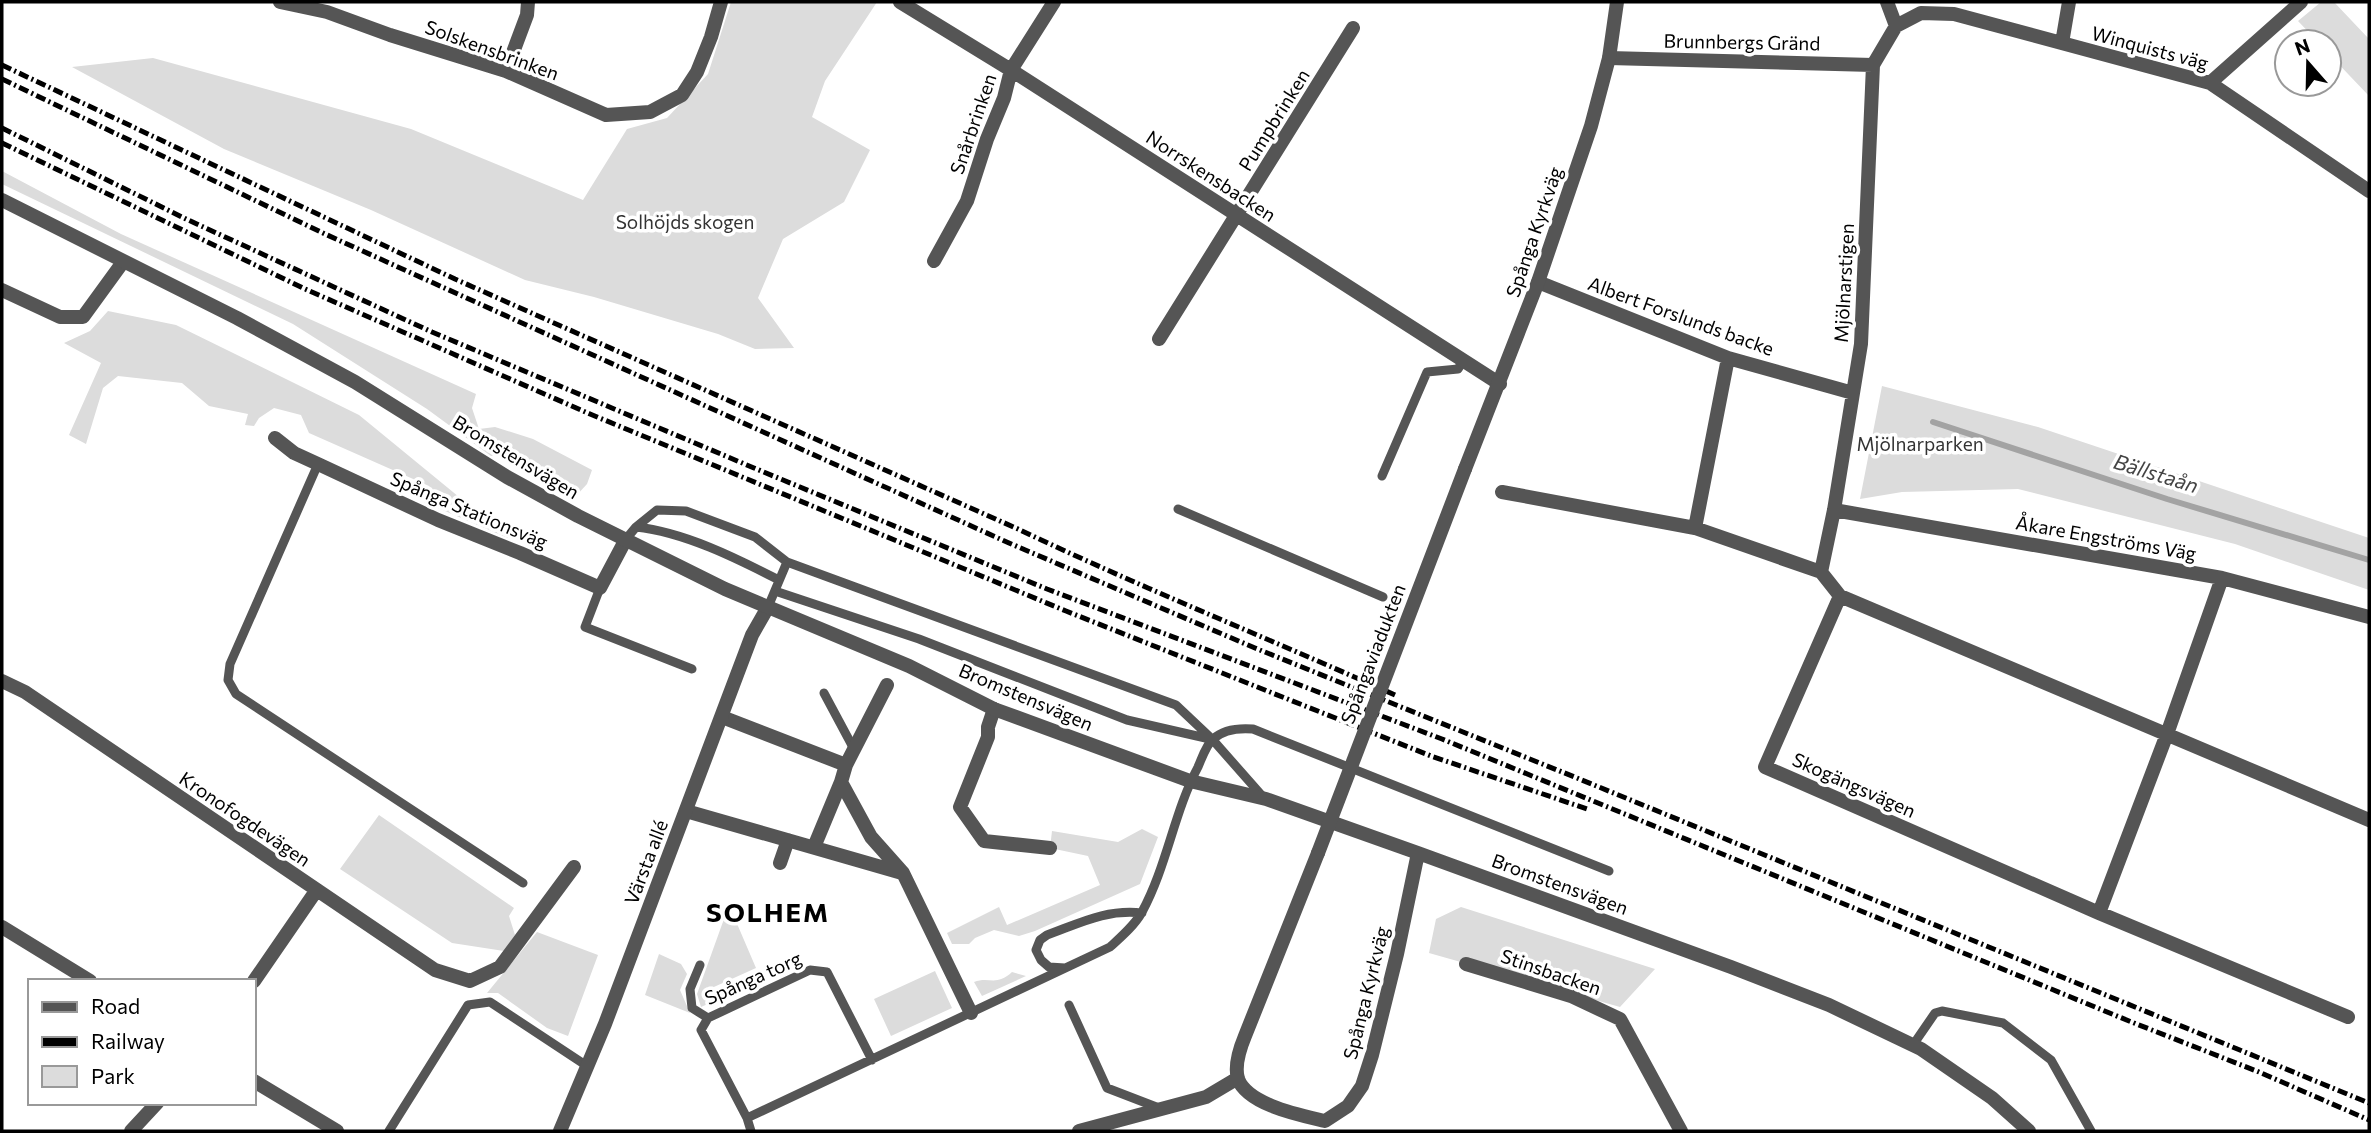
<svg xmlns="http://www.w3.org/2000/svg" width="2371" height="1133" font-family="Commissioner,sans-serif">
<rect width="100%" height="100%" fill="#fff"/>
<!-- green -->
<path fill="#dcdcdc" d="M731,2H877L825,81L812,117L870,150L844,202L783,239L758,298L794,348L755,349L718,334L594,297L525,280L371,210L224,149L72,67L153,58L411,129L583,200L627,129L667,118L708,74Z
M2321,2H2334L2369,39V96L2329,54V42H2318L2298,21Z
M2,171L121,234L476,394L472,408L479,429L495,427L533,439L592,470L587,484L576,496L504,455L491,456L427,409L293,324L2,184Z
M108,311L176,325L359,415L481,515L510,532L508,538L424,502L429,486L309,433L301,415L274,408L259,418L254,426L245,425L248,414L209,406L182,383L118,376L103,388L86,444L69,435L101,363L64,343L90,331Z
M1882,386L2038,427L2369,538V590L2235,544L2018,489L1902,492L1860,499Z
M379,815L514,908L509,916L515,935L504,951L452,943L340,869Z
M1142,829L1158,837L1140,884L1035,931L1019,936L994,930L975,938L969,944H952L947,933L999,907L1007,925L1100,885L1088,856L1050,848L1052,831L1118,842Z
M729,905L756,968L705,991L710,1003L701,1007L697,994Z
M1461,907L1655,969L1620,1007L1429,953L1436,919Z
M537,932L598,955L568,1036L547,1028L498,993H487Z
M659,954L681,964L687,974L680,990L690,1013L645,995Z
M935,971L952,1008L891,1036L874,999Z
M1012,972L1026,976L982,996L974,982C989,976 996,987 1012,972Z"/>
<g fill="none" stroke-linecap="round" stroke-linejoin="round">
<!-- stream -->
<path stroke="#a3a3a3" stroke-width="6" d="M1933,422L2167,499L2369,560"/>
<!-- service -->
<path stroke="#555" stroke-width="9" d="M318,464L230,664L228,680L236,694L523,883
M1382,476L1427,372L1458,369L1463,361
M1178,509L1383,597
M636,527C684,532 736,558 779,580
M626,539L636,527L657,510L686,511L755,537L787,562L1176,705L1212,739L1264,798
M600,588L585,627L692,669
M775,591L919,639L1127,720L1210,739
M768,607L787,562
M824,693L854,749
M700,965L690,989L692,1008L708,1018
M1065,968L1049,967L1041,960L1036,950L1040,940L1047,935C1080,923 1106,909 1142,913
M1069,1005L1107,1088L1159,1108
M1913,1045L1935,1013L1942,1011L2003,1023L2051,1060L2091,1131
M747,1118L1110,947C1121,937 1135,925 1142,912C1167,866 1174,812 1198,767C1202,758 1206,745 1213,739C1224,729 1240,728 1253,729L1609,871
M389,1131L468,1005L490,1002L587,1066
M751,1131L747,1118L701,1030L708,1018L810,970L827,972L872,1060"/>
<!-- pedestrian -->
<path stroke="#555" stroke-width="14" d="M887,685L846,765L841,782L871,837L903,873L971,1013
M722,717L846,765
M686,811L902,873
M814,847L841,782
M780,863L788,840"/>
<!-- minor -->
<path stroke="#555" stroke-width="14" d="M280,2L327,12L390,35L506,71L606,115L650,112L682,95L697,72L711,37L721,2
M900,2L1011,70L1500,384
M1896,26L1921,13L1954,14L2210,83L2369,191
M2062,43L2069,2
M1609,58L1873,65
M506,71L527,15L528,2
M2210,83L2301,2
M934,261L967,201L987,139L1004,98L1011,70L1054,2
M1538,282L1728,358L1853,393
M2,290L60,317H83L123,262
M1159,339L1353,28
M275,438L294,453L318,464L438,520L520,553L600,588L626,539
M1502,492L1695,528L1821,572L1840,596L2369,820
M1834,510L2222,578L2369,617
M1695,528L1728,358
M1821,572L1834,510L1861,344L1873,65L1896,26L1887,2
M1840,596L1765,767L2099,913L2348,1017
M2,681L25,692L435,970L470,981L500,967L574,867
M994,709L988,727V737L960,807L984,841L1050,848
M2099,913L2167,734L2222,578
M2,927L90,981
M1466,964L1571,996L1620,1019L1681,1131
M254,981L316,891
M254,1081L337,1131
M131,1131L157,1103
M560,1131L605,1024L752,635L768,607"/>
<!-- tertiary -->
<path stroke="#555" stroke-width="14" d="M2,200L237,318L355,382L507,477L578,516L725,589L909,666L994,709L1190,781L1266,799L1418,853L1731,967L1829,1005L1921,1049L1992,1098L2029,1131
M1465,469L1538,282L1591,126L1609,58L1617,2
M1318,853L1245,1036C1240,1048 1234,1065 1238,1079C1248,1105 1300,1115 1325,1121L1348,1106L1362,1086L1372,1055L1397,954L1418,853
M1079,1131L1206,1097L1238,1078"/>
<!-- rail -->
<path stroke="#000" stroke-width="5" stroke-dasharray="10 3.5 2 3.5" stroke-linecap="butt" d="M2,65L455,279L1018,529C1142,588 1270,639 1395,695
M2,79L325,234L1009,543L1255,648L1577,778L2369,1103
M2,128L186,219L432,332L754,468L1047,589L1442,739L2134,1023L2259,1072L2369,1120
M2,143L305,289L590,414L1066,611L1431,756L1587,809"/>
<!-- tertiary-bridge -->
<path stroke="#555" stroke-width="14" d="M1318,853L1465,469"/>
</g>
<g text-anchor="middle" stroke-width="7" stroke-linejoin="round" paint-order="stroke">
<!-- street labels -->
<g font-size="19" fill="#000" stroke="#fff">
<text transform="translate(1742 42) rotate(1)" y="7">Brunnbergs Gränd</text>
<text transform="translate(2150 48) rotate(15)" y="7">Winquists väg</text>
<text transform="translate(492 50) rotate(20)" y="7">Solskensbrinken</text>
<text transform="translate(1274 120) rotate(-58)" y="7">Pumpbrinken</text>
<text transform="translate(973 124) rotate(-71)" y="7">Snårbrinken</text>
<text transform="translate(1211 176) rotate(33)" y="7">Norrskensbacken</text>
<text transform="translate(1534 232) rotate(-71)" y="7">Spånga Kyrkväg</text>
<text transform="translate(1844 283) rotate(-87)" y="7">Mjölnarstigen</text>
<text transform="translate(1681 316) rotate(20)" y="7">Albert Forslunds backe</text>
<text transform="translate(516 457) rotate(31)" y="7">Bromstensvägen</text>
<text transform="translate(469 510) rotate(23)" y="7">Spånga Stationsväg</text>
<text transform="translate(2106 538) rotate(10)" y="7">Åkare Engströms Väg</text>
<text transform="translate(1373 654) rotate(-69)" y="7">Spångaviadukten</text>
<text transform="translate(1026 697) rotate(23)" y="7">Bromstensvägen</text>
<text transform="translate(1854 785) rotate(24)" y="7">Skogängsvägen</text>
<text transform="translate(245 819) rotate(34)" y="7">Kronofogdevägen</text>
<text transform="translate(646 862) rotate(-69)" y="7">Värsta allé</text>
<text transform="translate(1560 884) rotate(20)" y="7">Bromstensvägen</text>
<text transform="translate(1551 972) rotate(19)" y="7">Stinsbacken</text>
<text transform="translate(753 978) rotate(-24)" y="7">Spånga torg</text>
<text transform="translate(1366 993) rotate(-76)" y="7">Spånga Kyrkväg</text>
</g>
<!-- park labels -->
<g font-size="19" fill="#333" stroke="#fff">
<text x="685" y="229">Solhöjds skogen</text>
<text x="1920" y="451">Mjölnarparken</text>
</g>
<!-- water labels -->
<g font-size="21" font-style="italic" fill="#444" stroke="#fff">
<text transform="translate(2156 474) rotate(17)" y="7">Bällstaån</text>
</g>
<!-- district labels -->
<g font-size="26" font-weight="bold" letter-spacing="2" fill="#000" stroke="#fff">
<text x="768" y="922">SOLHEM</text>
</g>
</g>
<!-- border -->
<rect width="2371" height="1133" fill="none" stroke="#000000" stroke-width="7"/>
<!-- legend -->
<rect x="28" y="979" width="228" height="126" fill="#ffffff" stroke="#999999" stroke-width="2"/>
<rect x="42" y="1002" width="35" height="10" fill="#555555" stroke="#999999" stroke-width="2"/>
<text x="91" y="1014" font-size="21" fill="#000000">Road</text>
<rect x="42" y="1037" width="35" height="10" fill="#000000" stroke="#999999" stroke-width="2"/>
<text x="91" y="1049" font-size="21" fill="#000000">Railway</text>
<rect x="42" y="1066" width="35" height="21" fill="#dcdcdc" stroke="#999999" stroke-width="2"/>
<text x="91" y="1084" font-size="21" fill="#000000">Park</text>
<!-- north arrow -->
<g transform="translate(2308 63) rotate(340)"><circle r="33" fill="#ffffff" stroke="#999999" stroke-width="2"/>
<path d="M0-5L12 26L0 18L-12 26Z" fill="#000000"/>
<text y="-10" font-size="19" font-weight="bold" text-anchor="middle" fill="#000000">N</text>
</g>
</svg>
